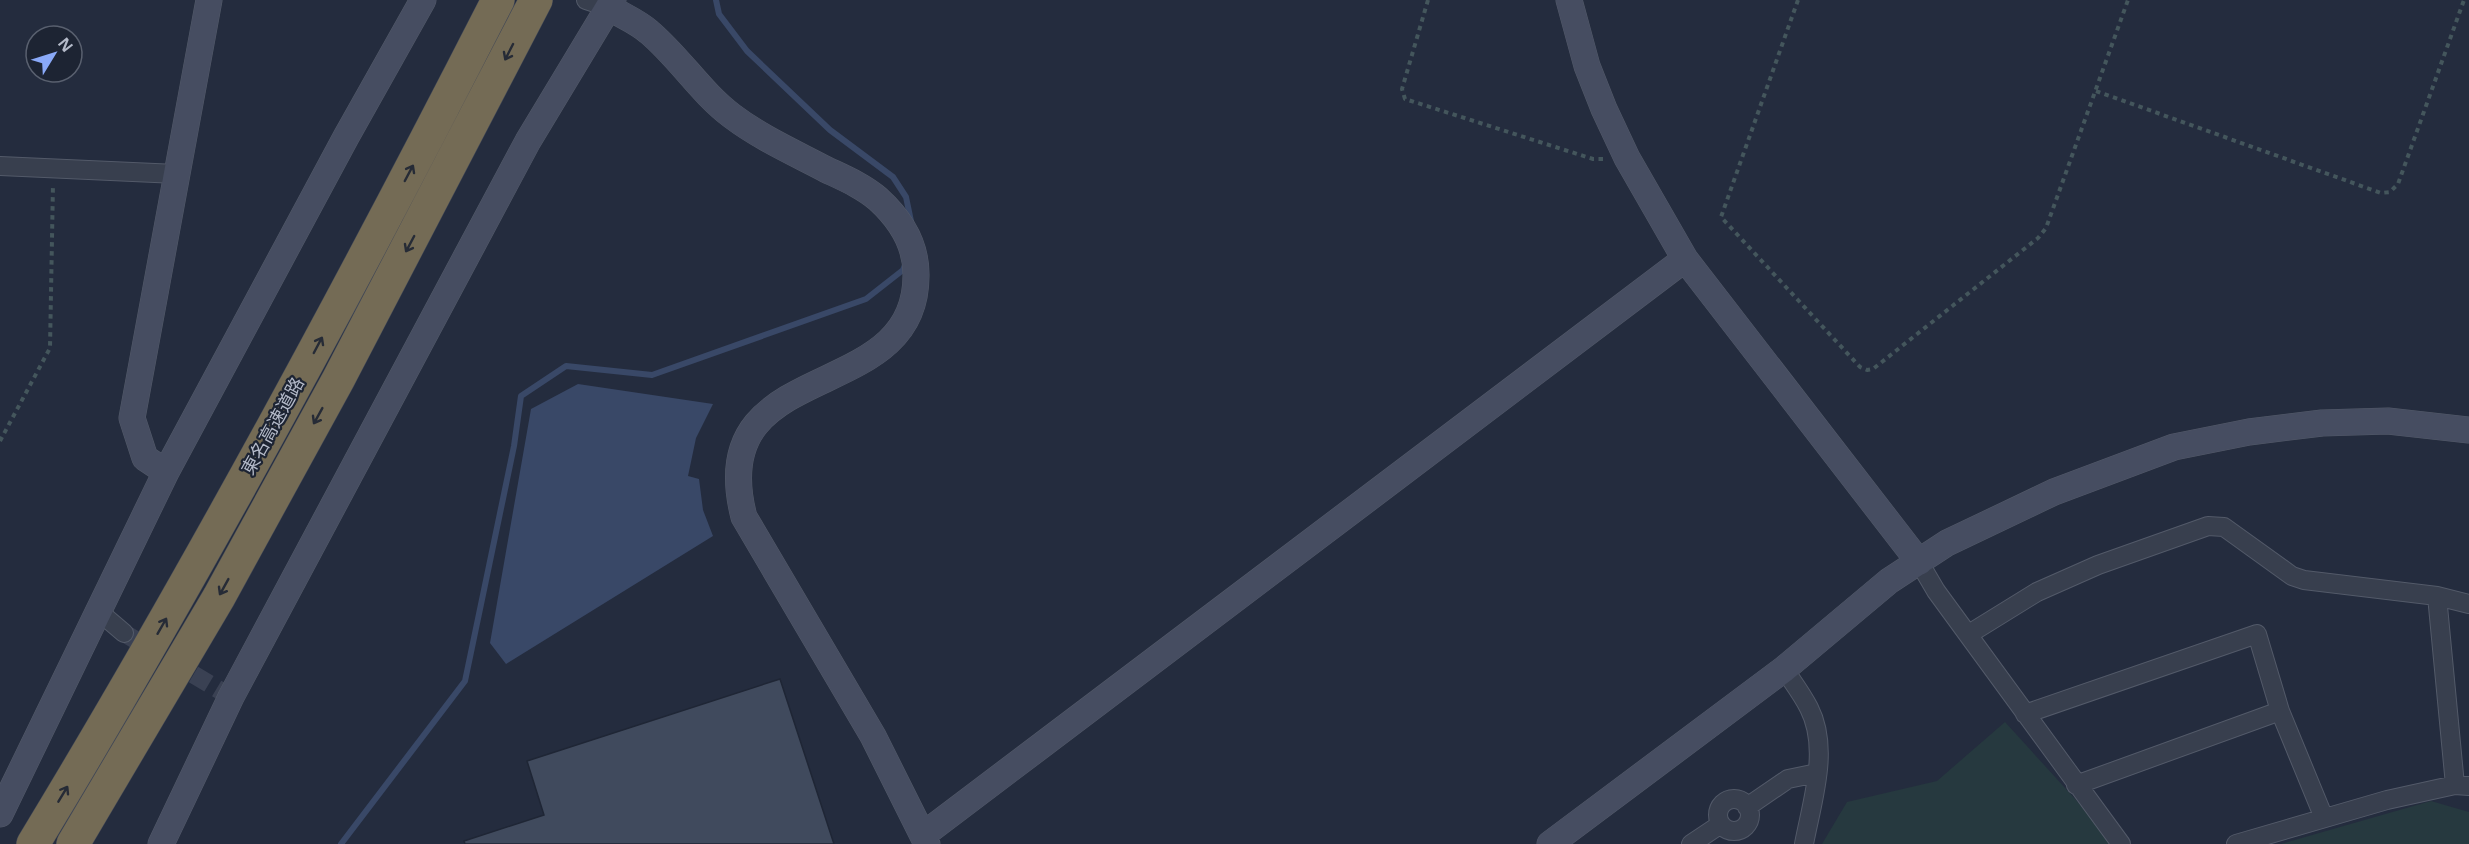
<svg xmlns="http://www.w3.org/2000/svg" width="2469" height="844" font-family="'Noto Sans','Noto Sans JP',sans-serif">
<rect width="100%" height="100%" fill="#242c3e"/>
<!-- green -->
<path fill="#26393f" d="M2005,722L2116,844H1822L1847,802L1937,781Z
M2431,801L2469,812V844H2281Z"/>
<!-- water -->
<path fill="#394867" d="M578,384L713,404L696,438L688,476L699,479L703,510L713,536L506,664L490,643L531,409Z"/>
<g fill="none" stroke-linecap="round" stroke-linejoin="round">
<!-- stream -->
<path stroke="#394867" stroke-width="6" d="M716,0L719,14L747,51L830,130L893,177L906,197L911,221
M341,844L465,681L514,446L521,396L566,366L652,375L866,299L903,270L906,263"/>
</g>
<!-- building -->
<path fill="#404a5d" stroke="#1f2635" stroke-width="1.5" d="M780,679L834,844H465L464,841L544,815L527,761Z"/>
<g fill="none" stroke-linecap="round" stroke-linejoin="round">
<!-- street-tunnel -->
<path stroke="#3a4153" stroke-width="18" stroke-dasharray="18 9" stroke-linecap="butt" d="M124,633L231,697"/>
<!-- street casing -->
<g stroke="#535a69" stroke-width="20">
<path id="street" d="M586,0L610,8
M0,166L177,174
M1919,562L1936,591L2121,844
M2437,596L2455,785
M97,610L124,633
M1969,634L2037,592L2098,565L2208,526L2224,527L2292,576L2304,580L2437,596L2469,604
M1784,669C1792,681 1802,694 1809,708C1830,749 1812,801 1804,844
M2025,714L2257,634L2280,711L2324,818
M2076,785L2280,711
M1718 815a16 16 0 1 1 32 0a16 16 0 1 1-32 0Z
M1747,807L1788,779L1817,773
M1691,844L1721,824
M2236,844L2387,800L2455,785L2469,786"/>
</g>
<!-- secondary casing -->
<g stroke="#535a69" stroke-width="27">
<path id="secondary" d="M1569,0L1587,66L1604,109L1627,158L1685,259L1919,562
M610,8C623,16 638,22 649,32C679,57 701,93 732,116C761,138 795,153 827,170C844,178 863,186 878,199C900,219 916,244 916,274C918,409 701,352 744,517L873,736L927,844
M166,472L145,458L132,418L209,0
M0,814L166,472L346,137L423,0
M923,835L1685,259
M161,844L231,697L528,141L613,0
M1550,844L1784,669L1889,581L1947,543L2054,492L2174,447L2249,432L2322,423L2388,421L2469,430"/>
</g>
<!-- highway casing -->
<g stroke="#404756" stroke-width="34">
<path id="highway" d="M33,844C200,569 352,286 498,0
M73,844L219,597L338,380L536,0"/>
</g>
<!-- path -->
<path stroke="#44565c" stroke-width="4" stroke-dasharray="4.5 4.5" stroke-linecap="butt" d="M1428,0L1402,89L1405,99L1593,159H1604
M1798,0L1721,217L1860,367L1867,370L1873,369L2038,238L2046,228L2128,0
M2096,91L2381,193L2390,192L2398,184L2464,0
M0,441L50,348L53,184"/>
<!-- street -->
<use href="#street" stroke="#383f4e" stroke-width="18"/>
<!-- secondary -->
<use href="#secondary" stroke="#464d61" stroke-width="26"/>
<!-- highway -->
<use href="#highway" stroke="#746b55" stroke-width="33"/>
</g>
<!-- one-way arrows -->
<defs><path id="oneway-shaft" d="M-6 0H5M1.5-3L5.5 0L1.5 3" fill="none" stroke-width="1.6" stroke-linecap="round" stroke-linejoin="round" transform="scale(1.5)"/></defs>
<g stroke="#262b36">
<use href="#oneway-shaft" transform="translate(509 52) rotate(117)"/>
<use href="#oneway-shaft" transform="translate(409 173) rotate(-62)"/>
<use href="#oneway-shaft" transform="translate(410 244) rotate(118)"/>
<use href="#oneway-shaft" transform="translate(318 345) rotate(-62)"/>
<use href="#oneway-shaft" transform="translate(318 416) rotate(119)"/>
<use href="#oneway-shaft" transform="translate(224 587) rotate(119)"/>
<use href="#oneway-shaft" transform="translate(162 626) rotate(-60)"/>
<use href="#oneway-shaft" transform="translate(63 794) rotate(-59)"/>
</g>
<g text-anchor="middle" stroke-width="4.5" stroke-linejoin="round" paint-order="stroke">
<!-- street labels -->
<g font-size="18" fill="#b4bac9" stroke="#1d2433">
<text transform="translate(273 426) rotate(-61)" y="6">東名高速道路</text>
</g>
</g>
<!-- north arrow -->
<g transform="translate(54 54) rotate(52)"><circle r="28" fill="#1d2433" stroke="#59606f" stroke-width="1.5"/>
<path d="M0-4.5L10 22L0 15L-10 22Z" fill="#8aa9f8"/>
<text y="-9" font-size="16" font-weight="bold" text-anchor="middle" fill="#b4bac9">N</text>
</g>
</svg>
